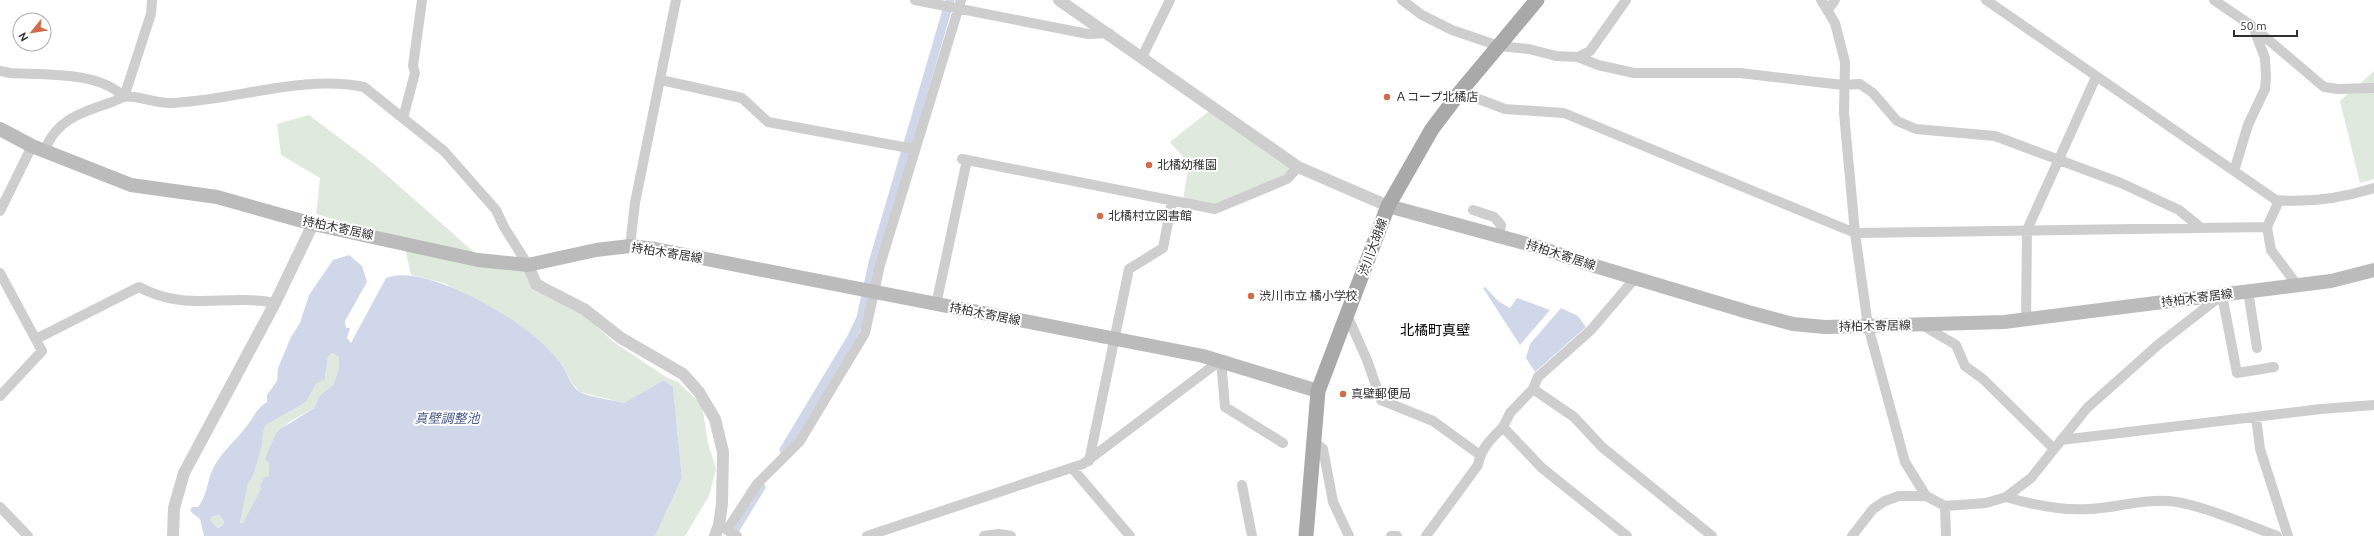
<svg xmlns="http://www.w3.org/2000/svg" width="2374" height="536" font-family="Ubuntu,'Noto Sans JP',sans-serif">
<rect width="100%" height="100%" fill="#fff"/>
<!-- green -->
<path fill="#e0e9de" d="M2374,71V179L2360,183L2340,101Z
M1209,111L1291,169L1286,177L1217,207L1183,200L1189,164L1170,142Z
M309,115L374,164L483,260L525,270L528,281L537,292L556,299L581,313L615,343L666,377L678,382L702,405L708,443L716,469L709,496L685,536H655L682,478L673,387L664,380L624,403L580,392L572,383L562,365L461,293L444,283L411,275L403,239L316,214L320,178L281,155L277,124Z
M332,353L339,357V369L333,385L320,395L314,408L289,422L274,437L271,444L269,476L260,486L262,489L243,523H240L248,484L253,476L262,446L263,432L266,425L306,402L316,384L325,379L328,357Z
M219,515L224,521L223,525L218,528L210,520L212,517Z"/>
<!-- water -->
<path fill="#d0d7e9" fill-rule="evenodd" d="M349,255L362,266L367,282L345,321L346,328H350L347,338L351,343L386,278C423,262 516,317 543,344C549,350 556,357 561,364C568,373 570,386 580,392C589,397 613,400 624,403L664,380L673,387L682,478L655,536H204L200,519L190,511L192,507H198C206,497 207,485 211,473C219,453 234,443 246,427C254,417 256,409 267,402V395L277,381L278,368L291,337L300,323L309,295L333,260ZM332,353L339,357V369L333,385L320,395L314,408L279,430L274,437L265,459L269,463V476L264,478L260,486L261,489L243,523H240L248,484L253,476L262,446L263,432L266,425L306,402L316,384L325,379L328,357ZM219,515L224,521L223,525L218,528L210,520L212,517Z
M1485,287L1498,301L1510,308L1517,298L1550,310L1520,345L1483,288Z
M1561,308L1578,316L1586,327L1535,372L1526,358L1530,344Z"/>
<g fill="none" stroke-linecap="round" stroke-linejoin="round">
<!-- canal -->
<path stroke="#d0d7e9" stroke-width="9" d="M784,450L852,337L861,318L873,263L950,0
M731,536L761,487"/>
<!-- minor -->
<path stroke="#cecece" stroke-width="10" d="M915,0L1088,34L1109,33
M1402,0L1422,15L1452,30L1499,46L1529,49L1556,56L1578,57L1598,65L1634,73H1740L1843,85L1860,84L1873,93L1897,121L1916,129L1995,136L2121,183L2179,210L2200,227
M1821,0L1835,23L1845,62L1844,113L1855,233L1868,326L1905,462L1926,496
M1986,0L2276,200C2310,203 2342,198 2374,188
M2214,0L2252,26L2324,87L2338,89L2374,88
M1828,10L1835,0
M1142,57L1170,0
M1578,57L1590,51L1626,0
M0,71L10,73C44,75 99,71 124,97
M661,80L742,98L768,122L914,149
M1460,92L1505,109L1564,113L1855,233L2267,227L2277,205L2276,200
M124,97L151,14L152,0
M403,118L415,73L413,66L422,0
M45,150C56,120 82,112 109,103C113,102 118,99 123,97C134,94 157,104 171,103C233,101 303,74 364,87L444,151L496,210L504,227L528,265
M962,159L1215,209L1287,179L1298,167
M2234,171L2248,125L2265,89L2266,77L2265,58L2253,27
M1473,210L1494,217L1501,225L1499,236
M0,211L32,146
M2267,227L2271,250L2297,285
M630,246L635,203L676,0
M0,273L42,351L0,396
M2248,291L2257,348
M936,305L967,160
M1347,315L1367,360L1381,400L1433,421L1480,455
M2026,320L2027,230L2096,77
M1922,325L1956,345L1965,366L1983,379L2054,449
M36,339L139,287C188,313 224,293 275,303
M1533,389L1574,417L1602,447L1712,536
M2256,417L2260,449L2288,536
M2061,440L2321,409L2374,405
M1314,442L1323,449L1333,502L1349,536
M1089,461L1129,269L1163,248L1172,201
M1072,468L1130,536
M1242,485L1252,536
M2006,497C2033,505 2060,511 2089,509C2115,508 2141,499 2168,501C2198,503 2247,525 2277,536
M1945,506L1946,536
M0,507L28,536
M721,526L737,536
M727,530L757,484L800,441L865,333L880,265L961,0
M867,536L1083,464L1221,360L1225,407L1283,443
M984,536L999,534L1011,536
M1391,536H1397
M1426,536L1478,465C1481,448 1491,439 1503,427
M1627,536L1542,468L1503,427L1510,413L1533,389L1538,377L1591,330L1636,277
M1852,536L1873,509L1885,501L1899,496H1926L1945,506L1986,503L2006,497L2031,478L2087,408L2159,344L2222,295L2237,373L2274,367"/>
<!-- tertiary -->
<path stroke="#cecece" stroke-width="12" d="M1059,0L1298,167L1388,206
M528,265L536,284L543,288L584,309L621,338L683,374L699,392L715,419L723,452L722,504L719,525L715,536
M173,536L174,508L184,473L275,303L313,224"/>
<!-- secondary -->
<path stroke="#bbb" stroke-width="14" d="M0,129L32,146L131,185L217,197L313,224L478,260L528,265L596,250L630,246L655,249L1203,356L1318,391
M1388,206L1539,247L1585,263L1748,312L1793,324L1825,327L2004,322L2331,281L2374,270"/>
<!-- primary -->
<path stroke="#a9a9a9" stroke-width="15" d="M1306,536L1318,391L1388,206L1432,129L1460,92L1537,0"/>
</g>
<!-- markers -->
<g fill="#d06c4a" stroke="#fff" stroke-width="1.5">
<circle cx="1387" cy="97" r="4"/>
<circle cx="1149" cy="165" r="4"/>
<circle cx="1100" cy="216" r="4"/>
<circle cx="1251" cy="296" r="4"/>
<circle cx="1343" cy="394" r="4"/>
</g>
<g text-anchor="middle" stroke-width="4" stroke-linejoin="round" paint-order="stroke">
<!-- poi labels -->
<g font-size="12" fill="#313131" stroke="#fff" text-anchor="start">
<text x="1395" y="101">Ａコープ北橘店</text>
<text x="1157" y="169">北橘幼稚園</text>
<text x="1108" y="220">北橘村立図書館</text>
<text x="1259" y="300">渋川市立 橘小学校</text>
<text x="1351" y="398">真壁郵便局</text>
</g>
<!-- street labels -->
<g font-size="12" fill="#313131" stroke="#fff">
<text transform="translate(338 228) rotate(12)" y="4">持柏木寄居線</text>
<text transform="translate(1373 247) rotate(-70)" y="4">渋川大胡線</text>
<text transform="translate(667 253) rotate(9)" y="4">持柏木寄居線</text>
<text transform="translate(1561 255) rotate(18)" y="4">持柏木寄居線</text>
<text transform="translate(2197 298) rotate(-7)" y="4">持柏木寄居線</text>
<text transform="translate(985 314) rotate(11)" y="4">持柏木寄居線</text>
<text transform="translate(1875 326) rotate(-1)" y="4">持柏木寄居線</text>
</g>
<!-- water labels -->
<g font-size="13" font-style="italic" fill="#485b8a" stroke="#fff">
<text x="447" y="423">真壁調整池</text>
</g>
<!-- quarter labels -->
<g font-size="14" fill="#000" stroke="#fff">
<text x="1435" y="335">北橘町真壁</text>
</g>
</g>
<!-- north arrow -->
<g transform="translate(32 32) rotate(240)"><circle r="19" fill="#ffffff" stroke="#adadad"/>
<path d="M0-3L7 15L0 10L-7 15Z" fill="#d06c4a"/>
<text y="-6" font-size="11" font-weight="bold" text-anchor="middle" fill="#313131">N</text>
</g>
<!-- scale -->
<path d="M2234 30v6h63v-6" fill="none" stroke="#313131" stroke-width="2"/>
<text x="2240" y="30" font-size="12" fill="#313131" stroke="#ffffff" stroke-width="3" paint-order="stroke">50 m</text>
</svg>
